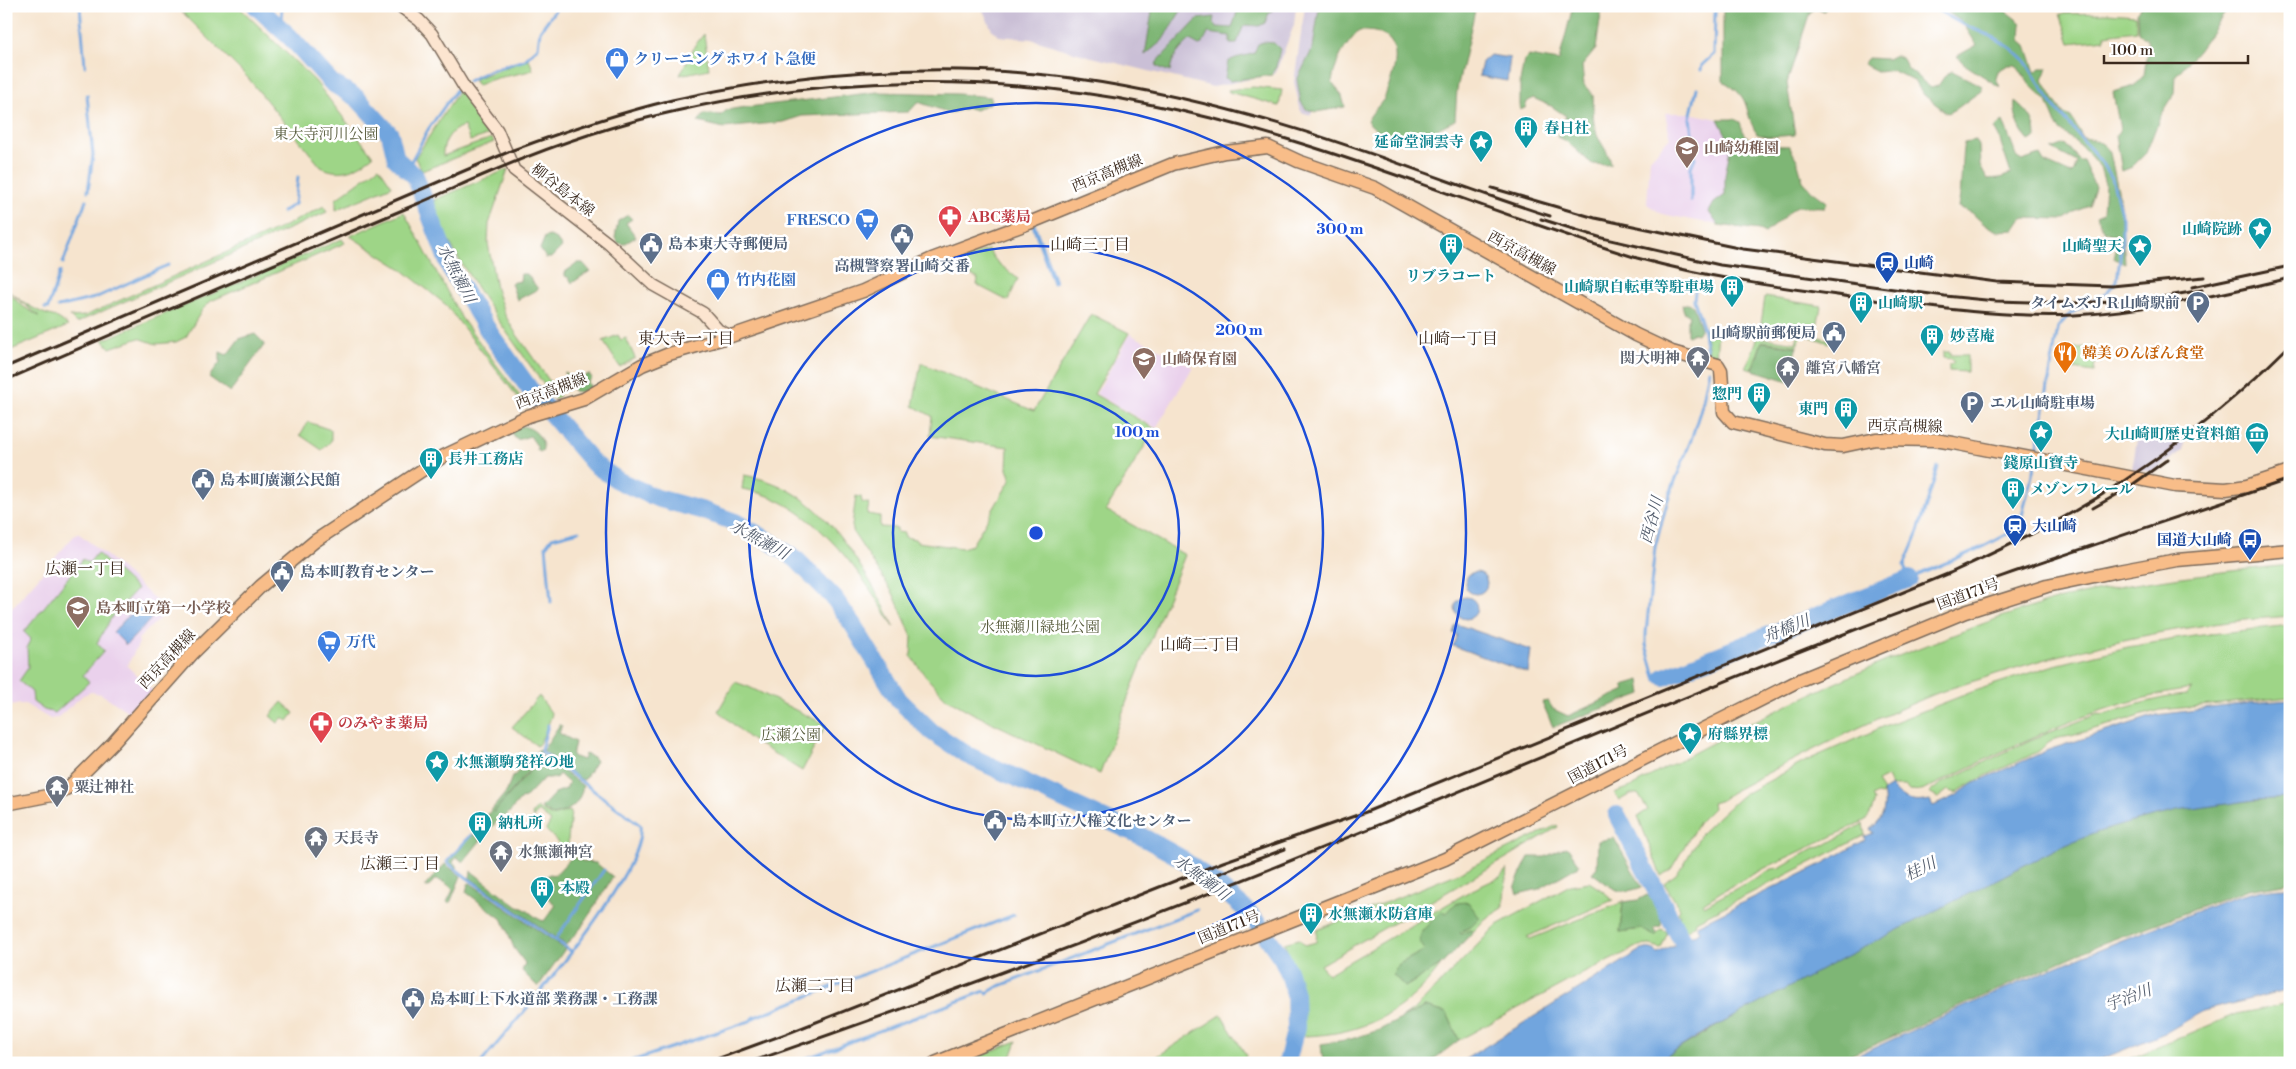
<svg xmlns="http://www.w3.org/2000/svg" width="2296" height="1069" font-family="'Libre Bodoni','Noto Serif JP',serif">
<rect width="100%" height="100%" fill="#fff"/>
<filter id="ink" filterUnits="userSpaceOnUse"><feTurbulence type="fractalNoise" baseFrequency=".02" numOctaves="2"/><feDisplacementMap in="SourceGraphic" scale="10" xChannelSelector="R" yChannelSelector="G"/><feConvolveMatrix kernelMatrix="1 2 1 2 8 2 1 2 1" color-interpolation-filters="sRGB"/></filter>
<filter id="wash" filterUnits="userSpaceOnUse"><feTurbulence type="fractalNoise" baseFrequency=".0096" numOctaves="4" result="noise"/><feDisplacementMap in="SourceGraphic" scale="20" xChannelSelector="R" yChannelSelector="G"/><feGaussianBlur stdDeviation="1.12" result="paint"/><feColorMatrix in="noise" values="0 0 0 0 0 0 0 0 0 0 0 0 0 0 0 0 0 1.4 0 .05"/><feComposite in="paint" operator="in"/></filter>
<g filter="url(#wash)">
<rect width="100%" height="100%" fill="#f6e4ce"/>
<!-- built -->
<path fill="#ead1ec" d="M1665,113H1689L1718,119L1725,131L1731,144L1725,176V195L1714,203L1710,212L1718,225L1662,214L1647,204L1650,159L1670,137Z
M1130,334L1193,367L1156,428L1096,394Z
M78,533L112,560L160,604V618L138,639L139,643L127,666L153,691L132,714L101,694L91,692L83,695L57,718L50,719L25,704L6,705V615L73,537Z"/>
<!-- industrial -->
<path fill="#cabfd6" d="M981,6H1296L1294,25L1275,74L1213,87L1084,55L1031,39L999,36L992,30Z
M1305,6H1375L1333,60L1311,115L1301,112L1294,82Z
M2139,428L2185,434L2183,451L2153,472L2132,469Z"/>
<!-- green -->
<path fill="#9ed587" stroke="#6c8052" d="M176,6H238L315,81L373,156C357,169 341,177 321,167L248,78Z
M2108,13L2136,15V31L2105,35V39L2070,43L2060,14Z
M704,34L709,69L680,75L696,44Z
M529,59L533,70C514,76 494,76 477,86L474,79Z
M1253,87L1282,90L1279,106L1229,92L1228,90Z
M460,89L490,134L470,141L464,126C451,129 442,143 443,156L492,138L494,142L422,171L415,158Z
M379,167L392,186L336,210V199Z
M508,169L489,224L488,243L496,289L505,315L515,332L560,396L554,399L498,320L461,263L437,219L434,200Z
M324,206L327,212L76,323L70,317L85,316L287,225Z
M404,212L462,319L528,407L526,408L445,304L400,268L350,236Z
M342,239L345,243L211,301L202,310L186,337L176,342L156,344L139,338L110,348L103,340Z
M988,250L997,262L1018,279L1008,301L977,285L978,279L950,263Z
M7,290C17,297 26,305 37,310C51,318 55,313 68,326L6,352V291L24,307L39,316Z
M1765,297L1821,306L1817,327L1792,323L1791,329L1761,324Z
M1091,314L1129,333L1094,394L1155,429L1106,510L1185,555L1132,687L1100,774L972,713L946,698L926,677L911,656L912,636L893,593L854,534L852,525L856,496L861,497L862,502L869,504L867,514L880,516V527L897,528V532L904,533L905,537L915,539L917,542L962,548L972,545L1011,479L1007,469L1008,447L930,436L932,416L913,406L921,363L1034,411Z
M1705,329L1718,330L1716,358L1710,359Z
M1799,332L1830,340L1829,343L1802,334L1797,346L1762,341L1752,370L1746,368L1758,337L1796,343Z
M618,335L621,340L626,338L635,358L620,367L603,341Z
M2098,346L2101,363H2095L2094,372L2073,369L2074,363L2060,361L2064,349Z
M1943,352H1950V355H1967V372L1949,371V364H1953V359L1943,358Z
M308,422L331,430V441L322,450L300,435Z
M744,475C802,485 831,520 861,567C873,586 885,606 894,627C861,572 811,499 742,489Z
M97,553L137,589L114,613L97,643L104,651L83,675L89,682L55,713L44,710L33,702L32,692L19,681L28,668L27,646L31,639L24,632L83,559L89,563Z
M2290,565V616C2190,623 2091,644 1996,674C1976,681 1955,686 1935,694C1865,723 1797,757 1730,793L1722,800L1712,803L1713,808L1699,822L1671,869L1661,876L1638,816L1648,810L1638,794H1631L1620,800L1614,793L1631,787C1733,730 1838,677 1948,637C1989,621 2030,606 2073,596C2144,580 2217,572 2290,565Z
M2290,625V697L2161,710L2080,733C2070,738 2060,736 2050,741C2046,743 2043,748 2039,751C2011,766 1981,775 1956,793L1948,790L1938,798L1929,793L1940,784L2030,740L2098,714C2106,716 2113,711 2121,709C2142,703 2165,696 2187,695L2192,689C2095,702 2008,748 1922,791L1910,790L1905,786H1891L1887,777L1877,782L1883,791L1882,795L1877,794L1872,797L1875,801C1873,807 1870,818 1864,821C1811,848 1752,870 1702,904L1704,906L1772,869L1779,868L1814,848L1822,847L1863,824L1865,835L1696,921L1695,925L1684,932L1677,917L1680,915L1678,912L1680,909L1664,883L1676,874L1684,864L1702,832L1741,796L1808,760L1887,725L1977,690L2051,666L2128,647L2194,636Z
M735,682L749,687L826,725L802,771L749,738L718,711Z
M539,696L552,714C550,721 541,743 537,746L512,727Z
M282,702L294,713L288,721L283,717L278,723L270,716Z
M537,808L552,816L569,811L571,812L568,839L569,854L546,830L551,821L538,811L533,818L532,814Z
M1557,825L1558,827L1508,857L1320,965L1328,974L1470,891L1500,877L1507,869L1503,908L1485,919L1473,932L1470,930L1461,934L1460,932L1472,926L1441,911L1435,919L1425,950L1399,964L1393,974L1405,987L1441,965C1407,1012 1362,1035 1303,1036V999L1297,974L1284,943L1299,939L1305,945L1316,942L1317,930L1454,875Z
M1589,882L1603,891L1613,900L1527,937L1530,939L1623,902L1620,932L1641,929L1655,936L1661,929L1668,932L1661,948L1650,945L1639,946L1576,977L1459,1040L1447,1013L1425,1007L1403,1017L1416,1008L1497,925L1570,885Z
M2290,1004V1063H2120L2236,1014Z
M1221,1015L1246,1055L1243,1063H1147Z
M1017,1041L1009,1063H962Z"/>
<!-- forest -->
<path fill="#7eb674" stroke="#5c7049" d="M1153,6H1184L1162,41L1145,55Z
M1239,6H1278L1269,13L1265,23L1259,26L1246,25L1243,27L1237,43H1230V36L1208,33L1202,44L1199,45L1190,40C1182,47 1170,59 1170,72L1156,66L1157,62L1198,19L1214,17L1213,23L1217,27L1232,28Z
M1322,6H1476L1457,89L1455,120L1439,128L1429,143C1421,140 1411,135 1402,134C1384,133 1381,136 1367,121C1372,112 1378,107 1384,99C1386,95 1387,89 1389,85C1401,54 1398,29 1359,31C1344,46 1335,62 1332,82L1342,96L1345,107L1316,112L1306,109L1301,102L1297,80L1313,48L1319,8Z
M1573,6H1602L1596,49L1582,66L1584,85L1593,95C1594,106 1592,118 1595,128C1598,142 1610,152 1611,165L1592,164L1566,141L1557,137L1566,116L1551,106L1533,98L1527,102L1525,108L1520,110V82L1524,60L1529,56L1559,61Z
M1723,6H1827L1824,11L1815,7L1809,15L1787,83L1795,135L1768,137L1757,134C1742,110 1754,99 1723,81Z
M1939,6H1999L2021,23L2020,40L2026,45L2035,72L2041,68H2048L2043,80L2054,100L2064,114L2071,117L2083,138C2095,139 2105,143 2110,153L2119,195L2125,263L2114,259L2118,237L2105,232L2096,216L2103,213L2105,184L2100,167L2084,149L2058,128L2047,101L2030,85L2016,65H2008L1998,71L1996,78L2000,87L1964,64L1957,56L1977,45L1962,22Z
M2142,6H2230L2198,51L2176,75L2175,93L2160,117L2146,153L2132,167L2122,171L2116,136L2120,129L2113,92L2135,86L2144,75L2148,44L2147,40L2138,32L2137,13Z
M1263,42L1274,43L1280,49L1276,67L1272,75L1230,81L1225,78L1228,62C1236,56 1245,57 1254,53L1258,44Z
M1895,55L1903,59L1908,69L1931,88L1938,86L1944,77L1952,71L1982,86V91C1971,96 1956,112 1947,113L1924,95L1914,81L1892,70L1879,72L1863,64L1868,58L1887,59Z
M878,92L958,94L991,97L990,103L976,110L968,108L950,113L918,102L909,112L802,116L783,122L724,128L698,122L704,114L721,115L727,110L739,108Z
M2015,101C2027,111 2036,120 2036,137L2029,141C2020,131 2013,114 2015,101Z
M1718,119H1734L1740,122C1747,149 1765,145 1789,146L1797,160L1803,181L1812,191L1827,202L1824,207L1797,206L1765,233L1759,230L1718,225L1709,212L1714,203L1725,195V176L1731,144Z
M2003,121L2017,158L2022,161L2040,155L2044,162L2071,174L2074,171L2077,162L2052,149L2065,144L2080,161H2083L2095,187L2089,206L2076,211L2065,219L2022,218L2014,230L1997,231L1985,225L1972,213L1958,207C1963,185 1960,164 1964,142L1976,140L1979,146L1980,166L1987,179L2000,178L2011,174L1999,137L1994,128Z
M628,215L632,219L626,223L636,237L624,244L618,243L615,238L618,221Z
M550,236L556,239L562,247L551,258H546L540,249L545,237Z
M578,263H583L590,271L572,283L569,278L565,276V272Z
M521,274H527L538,289L517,300L511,283L520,281Z
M1689,303L1693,306L1701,328L1697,334L1693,333L1689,336L1687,335V322L1690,316L1684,312L1682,305Z
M255,334L265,344L230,392L209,377L220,362V352L227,355L239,339Z
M1762,342L1798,347L1793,360L1796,361L1789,381L1753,370Z
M566,372L574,381L589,374L592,378L588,382L591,388L581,392L574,391L564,373Z
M517,426C531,425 544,436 543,450L540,452L537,450V446L530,436L517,440L511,433Z
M1640,680L1642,694L1553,727L1542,702L1548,701L1553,709L1568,716L1625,690L1623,685Z
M560,724L562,726L559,733L575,742L572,756L583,760L585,754L593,757L596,761L584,780L578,778L543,750Z
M539,749L541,756L493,813L543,756L583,786C579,805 571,811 552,815L541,808L555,793L566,789L569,783L559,774L556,778H544L524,799L522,798C515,804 511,813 503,818L501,817L491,828L484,819L507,791L511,779Z
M2290,798V883L2248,890L2103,943L1833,1063H1656C1728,1017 1804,978 1880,938C1951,901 2022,860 2097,832C2158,810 2225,801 2290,798Z
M473,834L481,840L463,862L457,857L453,862L458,867L456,868L449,862L450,860Z
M1614,838L1642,887C1615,897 1613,887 1592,873L1597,867L1598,841Z
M1567,847L1580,865L1539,889L1518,894L1515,885L1529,857H1545Z
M572,857L586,862L596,863L613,877L581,928L566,945L470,878L471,871L518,907C529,908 534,919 544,921L556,905L543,894L537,895C537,888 545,877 550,874L555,875Z
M445,864L461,876L450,903L447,902L453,890C450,885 440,879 434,880L429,887H426V885Z
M470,883L565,949L538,987L522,971L525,963L514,948L503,920L466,892L468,884Z
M1647,895C1658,903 1662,912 1661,926L1654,928L1657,934L1655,936L1641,929L1620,932L1623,902L1638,900Z
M1468,902L1480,918L1472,926L1460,932L1461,934L1470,930L1473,932L1441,965L1405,987L1393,974L1399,964L1425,950L1420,942L1422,931L1441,911L1447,913L1456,903Z
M1425,1007L1447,1013L1459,1040L1429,1063H1323L1321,1044L1351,1039L1379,1030Z"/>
<!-- water -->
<path fill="#71a5de" stroke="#56687e" d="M1490,55L1510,58L1507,81L1479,76L1482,62Z
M1465 583a11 11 0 1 1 22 0a11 11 0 1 1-22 0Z
M1455 608a11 11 0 1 1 22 0a11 11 0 1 1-22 0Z
M138,606L151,619L126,645L113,632Z
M1456,624L1531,650L1528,673L1453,646L1457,635L1453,633Z
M2290,700V798L2254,800L2178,811L2135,821L2098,832L2056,849L1849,955L1698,1036L1656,1063H1459L1638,952C1645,948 1652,947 1658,953L1676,944L1674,938L1677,937L1673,930L1678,927L1681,935L1684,934L1687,938L1700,932L1697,925L1820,865L1865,840L1864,837L1873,833L1870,829C1884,819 1886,808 1883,791L1891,786C1903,800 1912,804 1930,800L1933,806L1957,795L1972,784L2048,750L2157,715L2250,703Z
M2290,888V989L2203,1011L2167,1032L2092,1063H1841C1951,1012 2063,961 2177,919C2213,906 2251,887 2290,888Z"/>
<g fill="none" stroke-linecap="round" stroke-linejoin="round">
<!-- stream -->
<path stroke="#71a5de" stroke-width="3" d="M80,6L85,66
M282,6L281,22L290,37
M1930,6L1960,23L1997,39L2012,49L2025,61L2053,105L2104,165L2112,178L2122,217V243L2117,281L2107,292L2070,314L2058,327L2036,457
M1701,70L1702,65L1714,54L1715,10L1713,6
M468,81L490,70L525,60L538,47L540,31L558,6
M87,95L93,155L88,191
M407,169L429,128L456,90
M1691,201V167L1695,158L1690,118L1697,88
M282,212L295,204L298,177
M1034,224L1055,282L1053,283L1033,225Z
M63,263L86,200
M1696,284L1694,300L1703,327L1708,358
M58,307L95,298L168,265
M45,308H48L60,272
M1938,467L1918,532L1904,566L1909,579L1985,546L2019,528L2035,463
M551,602L546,546L552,538L579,531
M1656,680L1646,645V633L1655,547L1668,499L1691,440L1702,405L1709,370
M471,835L447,862L466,877L571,951
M555,940L604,870
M481,1063C515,1021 647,874 640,825L543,753L541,750L548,725
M626,1063L750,1021L755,1017L1014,915
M794,1063L985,991L987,993L997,987L1197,910"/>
<!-- river -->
<path stroke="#71a5de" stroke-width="18" d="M256,6L290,37L332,83L357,98L390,134L396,159L415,176L451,270L491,335L529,388L594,464L619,481L657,498L704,511L735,522L766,539L796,559L834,598L853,625L899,700L932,732L969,756L1139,835L1179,857L1217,885L1247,911L1258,924L1282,958L1289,973L1295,994L1296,1027L1287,1063
M1664,677L1909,579
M1617,815L1679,935L1688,949"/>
</g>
</g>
<g filter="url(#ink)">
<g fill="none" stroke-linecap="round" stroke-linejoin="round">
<!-- secondary casing -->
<g stroke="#7c6b5c" stroke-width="14">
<path id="secondary" d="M400,6L419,20L432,34L464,87L497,130L514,170L609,244L653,285L703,313L718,330L731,336"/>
</g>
<!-- primary casing -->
<g stroke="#7c6b5c" stroke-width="15">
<path id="primary" d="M6,804L57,794L69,787L113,743L192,654L261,586L315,541L442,457L528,416L584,399L642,365L669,354L731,336L863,291L932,259L1029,223L1173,164L1225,152L1268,147L1298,161L1375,188L1636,335L1672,352L1718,365L1721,370L1724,412L1733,422L1825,445L1843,446L1876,439L1935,440L1953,443L2175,486L2226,489L2247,486L2290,472"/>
</g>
<!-- trunk casing -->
<g stroke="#7c6b5c" stroke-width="15">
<path id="trunk" d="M935,1063L1445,859L1800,680L1965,612L2047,586L2118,571L2177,560L2290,550"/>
</g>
<!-- secondary -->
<use href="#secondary" stroke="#fce5d0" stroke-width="11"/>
<!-- primary -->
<use href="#primary" stroke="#f8bd89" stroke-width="12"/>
<!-- trunk -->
<use href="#trunk" stroke="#f8bd89" stroke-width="12"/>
<!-- rail -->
<path stroke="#3b2a1e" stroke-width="3" d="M1492,188L1595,218L1743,249L1997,282L2112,286L2204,277
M1541,219L1602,238L1720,265L1945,296L1996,301L2074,303L2151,299L2202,290
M2192,287L2290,266
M6,367L513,150C565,131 617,113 672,100C796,72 929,62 1056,76C1123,84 1190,99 1255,117C1355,144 1452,185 1550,216
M6,380C143,321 280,261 417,204C441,194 464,183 488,173C548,147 612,125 676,111C831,75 997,73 1153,105C1319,138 1475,208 1637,258C1716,280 1793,289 1874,300C1941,308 2007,318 2074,315C2147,311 2219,295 2290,278
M2093,508L2125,490L2168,459
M1180,888L1285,849
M706,1063L791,1032L1223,862L1366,812L1950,573C1989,555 2028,537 2066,516C2148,470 2223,412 2290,345
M748,1063C936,998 1123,929 1307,854C1486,782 1663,704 1844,634C1991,577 2141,530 2290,479"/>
</g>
</g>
<!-- distance rings -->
<g fill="none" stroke="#1d4ed8" stroke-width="2.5">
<circle cx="1036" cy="533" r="143"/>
<circle cx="1036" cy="533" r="287"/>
<circle cx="1036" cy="533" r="430"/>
</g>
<!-- icons -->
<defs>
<g id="shop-pin" transform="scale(1.25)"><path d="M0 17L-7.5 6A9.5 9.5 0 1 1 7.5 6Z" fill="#3f7fe0" stroke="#fff"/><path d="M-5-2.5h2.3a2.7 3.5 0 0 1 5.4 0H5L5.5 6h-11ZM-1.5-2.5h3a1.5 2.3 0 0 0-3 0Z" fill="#fff"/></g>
<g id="building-pin" transform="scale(1.25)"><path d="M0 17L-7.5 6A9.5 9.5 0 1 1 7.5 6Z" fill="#0f9aa8" stroke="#fff"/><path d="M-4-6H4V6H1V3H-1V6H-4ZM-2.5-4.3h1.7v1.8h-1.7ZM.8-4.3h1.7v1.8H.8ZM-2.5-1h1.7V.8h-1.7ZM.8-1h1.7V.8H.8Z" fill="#fff"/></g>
<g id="sight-pin" transform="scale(1.25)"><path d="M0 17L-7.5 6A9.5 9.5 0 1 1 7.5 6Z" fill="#0f9aa8" stroke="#fff"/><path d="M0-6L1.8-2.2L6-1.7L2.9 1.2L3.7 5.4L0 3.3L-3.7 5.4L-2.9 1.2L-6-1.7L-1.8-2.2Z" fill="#fff"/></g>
<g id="school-pin" transform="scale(1.25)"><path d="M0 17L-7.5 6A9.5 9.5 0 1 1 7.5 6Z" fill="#8d6e63" stroke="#fff"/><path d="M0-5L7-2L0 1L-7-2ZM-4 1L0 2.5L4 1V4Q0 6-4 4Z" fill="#fff"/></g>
<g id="pharmacy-pin" transform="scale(1.25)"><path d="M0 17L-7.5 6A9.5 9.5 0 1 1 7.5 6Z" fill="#e0444e" stroke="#fff"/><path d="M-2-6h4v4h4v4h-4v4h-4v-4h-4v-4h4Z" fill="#fff"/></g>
<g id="supermarket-pin" transform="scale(1.25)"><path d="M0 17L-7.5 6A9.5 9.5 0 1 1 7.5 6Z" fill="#3f7fe0" stroke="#fff"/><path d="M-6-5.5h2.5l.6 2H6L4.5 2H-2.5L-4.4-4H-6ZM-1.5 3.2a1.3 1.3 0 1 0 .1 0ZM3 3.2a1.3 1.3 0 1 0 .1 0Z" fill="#fff"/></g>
<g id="civic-pin" transform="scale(1.25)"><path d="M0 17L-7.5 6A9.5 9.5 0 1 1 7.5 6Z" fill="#5c6f8a" stroke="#fff"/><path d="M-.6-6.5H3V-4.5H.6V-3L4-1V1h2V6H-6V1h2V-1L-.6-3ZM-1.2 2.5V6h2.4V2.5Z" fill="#fff"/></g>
<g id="station-pin" transform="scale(1.25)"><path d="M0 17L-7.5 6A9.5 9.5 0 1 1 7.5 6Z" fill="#1a4fb4" stroke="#fff"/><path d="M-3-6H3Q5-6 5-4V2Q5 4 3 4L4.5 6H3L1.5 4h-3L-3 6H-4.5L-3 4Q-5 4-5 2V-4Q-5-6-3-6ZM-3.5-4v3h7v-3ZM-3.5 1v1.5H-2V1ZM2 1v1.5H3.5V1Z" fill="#fff"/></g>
<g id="parking-pin" transform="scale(1.25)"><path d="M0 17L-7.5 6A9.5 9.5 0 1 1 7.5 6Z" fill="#5c6f8a" stroke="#fff"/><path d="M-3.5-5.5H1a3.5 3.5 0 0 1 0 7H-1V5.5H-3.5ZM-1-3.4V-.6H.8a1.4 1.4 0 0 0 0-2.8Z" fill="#fff"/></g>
<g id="restaurant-pin" transform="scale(1.25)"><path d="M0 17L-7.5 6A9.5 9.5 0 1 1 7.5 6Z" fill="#e8710a" stroke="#fff"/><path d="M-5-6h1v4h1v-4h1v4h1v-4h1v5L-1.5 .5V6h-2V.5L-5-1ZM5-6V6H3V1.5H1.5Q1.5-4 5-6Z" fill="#fff"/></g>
<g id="temple-pin" transform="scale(1.25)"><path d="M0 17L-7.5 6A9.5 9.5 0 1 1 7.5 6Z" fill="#6b7280" stroke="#fff"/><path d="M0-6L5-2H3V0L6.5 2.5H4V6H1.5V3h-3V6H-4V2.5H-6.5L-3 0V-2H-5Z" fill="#fff"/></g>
<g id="museum-pin" transform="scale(1.25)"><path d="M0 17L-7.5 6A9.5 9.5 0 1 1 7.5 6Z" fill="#0f9aa8" stroke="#fff"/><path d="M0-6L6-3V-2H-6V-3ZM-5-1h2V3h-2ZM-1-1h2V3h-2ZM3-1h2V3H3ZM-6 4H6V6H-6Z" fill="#fff"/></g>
<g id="bus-pin" transform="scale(1.25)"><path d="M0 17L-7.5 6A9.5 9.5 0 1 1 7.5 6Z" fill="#1a4fb4" stroke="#fff"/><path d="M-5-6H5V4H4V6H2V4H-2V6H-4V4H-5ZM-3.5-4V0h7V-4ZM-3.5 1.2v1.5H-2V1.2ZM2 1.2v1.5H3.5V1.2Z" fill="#fff"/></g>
</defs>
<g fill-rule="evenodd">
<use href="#shop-pin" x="617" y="59"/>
<use href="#building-pin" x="1526" y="128"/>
<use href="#sight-pin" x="1481" y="142"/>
<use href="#school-pin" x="1687" y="148"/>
<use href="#pharmacy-pin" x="950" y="217"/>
<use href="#supermarket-pin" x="867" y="220"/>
<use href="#sight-pin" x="2260" y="229"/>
<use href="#civic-pin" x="902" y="235"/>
<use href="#civic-pin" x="651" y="244"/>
<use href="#building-pin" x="1451" y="245"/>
<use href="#sight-pin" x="2140" y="246"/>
<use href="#station-pin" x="1887" y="263"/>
<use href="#shop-pin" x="718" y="280"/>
<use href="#building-pin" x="1732" y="287"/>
<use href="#building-pin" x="1861" y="303"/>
<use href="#parking-pin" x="2198" y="303"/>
<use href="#civic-pin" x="1834" y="333"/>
<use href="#building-pin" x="1932" y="336"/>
<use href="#restaurant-pin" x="2065" y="353"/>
<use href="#temple-pin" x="1698" y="358"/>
<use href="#school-pin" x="1144" y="359"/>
<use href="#temple-pin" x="1788" y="368"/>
<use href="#building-pin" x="1759" y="394"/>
<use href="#parking-pin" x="1972" y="403"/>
<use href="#building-pin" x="1846" y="409"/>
<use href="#sight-pin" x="2041" y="432"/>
<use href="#museum-pin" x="2257" y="434"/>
<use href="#building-pin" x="431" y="459"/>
<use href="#civic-pin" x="203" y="480"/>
<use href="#building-pin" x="2013" y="489"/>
<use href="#station-pin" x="2015" y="526"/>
<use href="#bus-pin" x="2250" y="540"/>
<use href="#civic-pin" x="282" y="572"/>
<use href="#school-pin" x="78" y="608"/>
<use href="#supermarket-pin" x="329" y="642"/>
<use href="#pharmacy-pin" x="321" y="723"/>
<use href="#sight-pin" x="1690" y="734"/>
<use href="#sight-pin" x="437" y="762"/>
<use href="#temple-pin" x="57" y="787"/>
<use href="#civic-pin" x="995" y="821"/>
<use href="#building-pin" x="480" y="823"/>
<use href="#temple-pin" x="316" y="838"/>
<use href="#temple-pin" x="501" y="852"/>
<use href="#building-pin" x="542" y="888"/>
<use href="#building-pin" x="1311" y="914"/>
<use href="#civic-pin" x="413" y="999"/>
</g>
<g text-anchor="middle" stroke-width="5" stroke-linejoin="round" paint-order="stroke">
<!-- shop labels -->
<g font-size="15" font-weight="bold" fill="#366cbe" stroke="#fff" text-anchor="start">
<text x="634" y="64">クリーニング ホワイト急便</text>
<text x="850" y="225" text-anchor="end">FRESCO</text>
<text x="736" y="285">竹内花園</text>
<text x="346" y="647">万代</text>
</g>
<!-- culture labels -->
<g font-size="15" font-weight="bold" fill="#0d838f" stroke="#fff" text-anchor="start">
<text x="1544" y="133">春日社</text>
<text x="1464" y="147" text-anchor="end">延命堂洞雲寺</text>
<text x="2242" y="234" text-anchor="end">山崎院跡</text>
<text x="2122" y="251" text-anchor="end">山崎聖天</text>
<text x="1451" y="281" text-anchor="middle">リブラコート</text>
<text x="1714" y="292" text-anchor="end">山崎駅自転車等駐車場</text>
<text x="1878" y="308">山崎駅</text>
<text x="1950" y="341">妙喜庵</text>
<text x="1742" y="399" text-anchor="end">惣門</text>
<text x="1828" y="414" text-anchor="end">東門</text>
<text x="2240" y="439" text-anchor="end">大山崎町歴史資料館</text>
<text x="448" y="464">長井工務店</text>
<text x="2041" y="468" text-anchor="middle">錢原山寶寺</text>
<text x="2030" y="494">メゾンフレール</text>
<text x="1708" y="739">府縣界標</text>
<text x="454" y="767">水無瀬駒発祥の地</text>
<text x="498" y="828">納札所</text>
<text x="560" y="893">本殿</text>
<text x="1328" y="919">水無瀬水防倉庫</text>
</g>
<!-- park labels -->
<g font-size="15" fill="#595d3e" stroke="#fff">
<text x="326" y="139">東大寺河川公園</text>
<text x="1040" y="632">水無瀬川緑地公園</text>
<text x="791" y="740">広瀬公園</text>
</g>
<!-- education labels -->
<g font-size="15" font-weight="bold" fill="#785e54" stroke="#fff" text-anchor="start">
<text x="1704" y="153">山崎幼稚園</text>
<text x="1162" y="364">山崎保育園</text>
<text x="96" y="613">島本町立第一小学校</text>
</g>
<!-- street labels -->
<g font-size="15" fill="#3b2a1e" stroke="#fff">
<text transform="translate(1107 173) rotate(-22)" y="5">西京高槻線</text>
<text transform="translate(563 190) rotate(38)" y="5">柳谷島本線</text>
<text transform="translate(1522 253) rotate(29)" y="5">西京高槻線</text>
<text transform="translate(551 391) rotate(-21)" y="5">西京高槻線</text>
<text transform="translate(1905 426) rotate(1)" y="5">西京高槻線</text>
<text transform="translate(1968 594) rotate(-20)" y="5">国道171号</text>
<text transform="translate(167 659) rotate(-47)" y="5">西京高槻線</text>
<text transform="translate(1598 764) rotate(-28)" y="5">国道171号</text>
<text transform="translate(1229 927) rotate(-22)" y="5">国道171号</text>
</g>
<!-- health labels -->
<g font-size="15" font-weight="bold" fill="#be3a42" stroke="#fff" text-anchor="start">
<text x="968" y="222">ABC薬局</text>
<text x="338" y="728">のみやま薬局</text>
</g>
<!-- service labels -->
<g font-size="15" font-weight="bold" fill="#4e5e75" stroke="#fff" text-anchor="start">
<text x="668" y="249">島本東大寺郵便局</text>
<text x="902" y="271" text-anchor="middle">高槻警察署山崎交番</text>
<text x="2180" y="308" text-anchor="end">タイムズＪＲ山崎駅前</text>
<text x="1816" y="338" text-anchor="end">山崎駅前郵便局</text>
<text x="1990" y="408">エル山崎駐車場</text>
<text x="220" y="485">島本町廣瀬公民館</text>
<text x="300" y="577">島本町教育センター</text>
<text x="1012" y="826">島本町立人権文化センター</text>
<text x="430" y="1004">島本町上下水道部 業務課・工務課</text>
</g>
<!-- transit labels -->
<g font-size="15" font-weight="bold" fill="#164399" stroke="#fff" text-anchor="start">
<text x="1904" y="268">山崎</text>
<text x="2032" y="531">大山崎</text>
<text x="2232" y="545" text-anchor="end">国道大山崎</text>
</g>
<!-- food labels -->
<g font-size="15" font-weight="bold" fill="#c56008" stroke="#fff" text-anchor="start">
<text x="2082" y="358">韓美 のんぽん食堂</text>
</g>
<!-- worship labels -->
<g font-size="15" font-weight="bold" fill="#5b616d" stroke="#fff" text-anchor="start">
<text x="1680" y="363" text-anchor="end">関大明神</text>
<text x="1806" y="373">離宮八幡宮</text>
<text x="74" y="792">粟辻神社</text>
<text x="334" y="843">天長寺</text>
<text x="518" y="857">水無瀬神宮</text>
</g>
<!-- neighbourhood labels -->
<g font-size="16" fill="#3b2a1e" stroke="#fff">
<text x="1090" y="250">山崎三丁目</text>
<text x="686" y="344">東大寺一丁目</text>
<text x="1458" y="344">山崎一丁目</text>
<text x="85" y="574">広瀬一丁目</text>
<text x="1200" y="650">山崎二丁目</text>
<text x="400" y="869">広瀬三丁目</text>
<text x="815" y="991">広瀬二丁目</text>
</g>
<!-- water labels -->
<g font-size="16" font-style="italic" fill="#515b6b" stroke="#fff">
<text transform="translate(457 273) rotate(63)" y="6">水無瀬川</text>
<text transform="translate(1651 520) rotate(-75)" y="6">西谷川</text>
<text transform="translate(760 539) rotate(29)" y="6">水無瀬川</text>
<text transform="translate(1786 628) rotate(-22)" y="6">舟橋川</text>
<text transform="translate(1920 868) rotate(-26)" y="6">桂川</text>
<text transform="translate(1202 877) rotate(37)" y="6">水無瀬川</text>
<text transform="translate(2128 997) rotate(-21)" y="6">宇治川</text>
</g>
</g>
<circle cx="1036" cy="533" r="8" fill="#1d4ed8" stroke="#fff" stroke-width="2.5"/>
<g font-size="15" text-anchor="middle" font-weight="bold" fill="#1d4ed8" stroke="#fff" stroke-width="5" stroke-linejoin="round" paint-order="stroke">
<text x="1340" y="234">300 m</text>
<text x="1239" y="335">200 m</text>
<text x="1137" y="437">100 m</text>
</g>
<!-- margin -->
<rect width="2296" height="1069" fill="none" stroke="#fff" stroke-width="25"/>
<!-- scale -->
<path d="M2104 55v8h144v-8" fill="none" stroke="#3b2a1e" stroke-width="2.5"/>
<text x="2111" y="55" font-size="15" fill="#3b2a1e" stroke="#ffffff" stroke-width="4" paint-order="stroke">100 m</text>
</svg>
